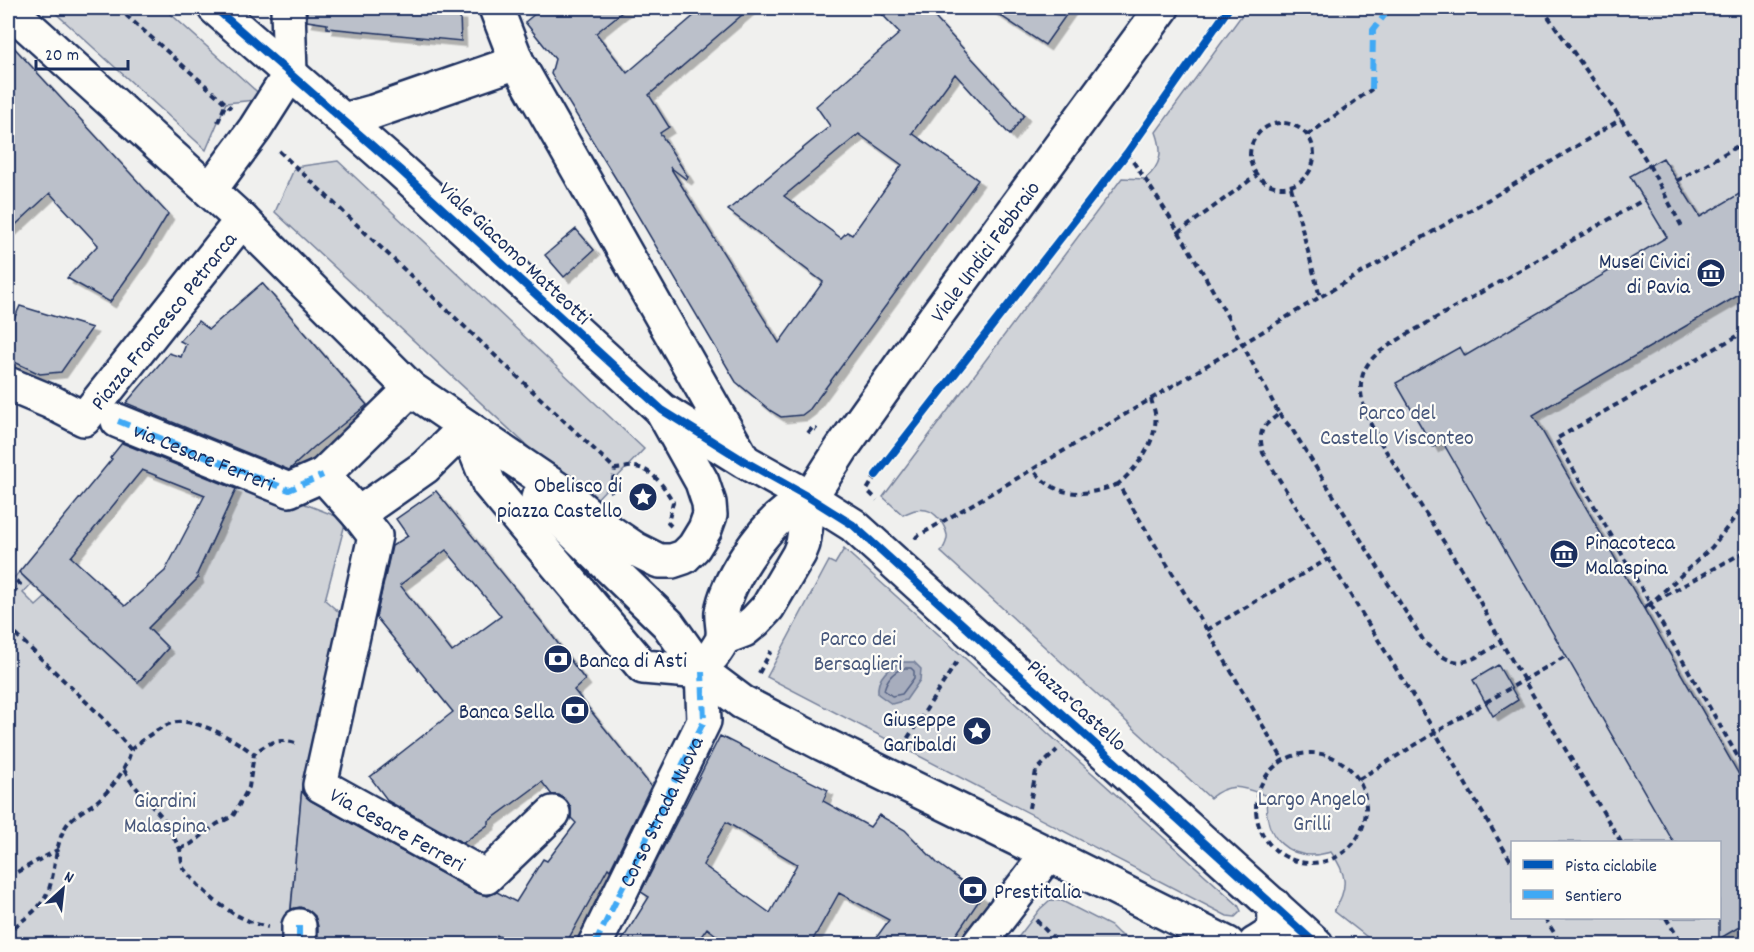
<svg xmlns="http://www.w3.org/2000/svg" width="1754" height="952" font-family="Dekko,sans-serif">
<defs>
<filter id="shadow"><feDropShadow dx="5.5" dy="5.5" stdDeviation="0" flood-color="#0004"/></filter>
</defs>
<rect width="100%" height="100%" fill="#f0f0ee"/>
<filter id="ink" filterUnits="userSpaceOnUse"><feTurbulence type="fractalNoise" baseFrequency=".0167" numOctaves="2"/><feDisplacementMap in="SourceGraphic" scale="12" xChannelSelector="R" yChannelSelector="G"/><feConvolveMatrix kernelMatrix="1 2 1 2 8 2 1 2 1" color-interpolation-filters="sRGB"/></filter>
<g filter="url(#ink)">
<!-- green -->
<path fill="#d0d3d8" stroke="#76819b" stroke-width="1.5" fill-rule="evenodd" d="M50,8H164L265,99L226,103L206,150Z
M1247,8H1746V944H1376L1334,911C1349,887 1347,874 1331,852C1289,864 1262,837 1267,796C1245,788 1231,780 1210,798L941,552C944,547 948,541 947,535C945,525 936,512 926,510C917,508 911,511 903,515L883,497L1122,178L1145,179C1162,165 1163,151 1156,132ZM1512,842H1720V918H1512Z
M338,161L644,449L591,505L275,212L295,167Z
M241,479L346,520L325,600L348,620L310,776L304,782L301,797L290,916L291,934L282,944H8V585L19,572L31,584L23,593L36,606L46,597L138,682L168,648L148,628L198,578L197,574Z
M844,549L1238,905L1241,911L1235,917L1227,916L767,677L829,561L835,564Z
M1050,900L1062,901L1111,926L1119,934L1135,942L1144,944H1013L1040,909Z"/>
<!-- water -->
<path fill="#a7adbd" stroke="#6f7b97" stroke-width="1.5" d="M903,662H914L921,669L920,680L906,700L892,704L878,694C876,677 890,666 903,662Z"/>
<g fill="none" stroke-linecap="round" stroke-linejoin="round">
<!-- shore -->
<path stroke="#536184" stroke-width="1.5" d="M905,668H911L914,671V678L902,694L892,696L884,690C887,678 893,671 905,668Z"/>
</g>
<!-- building -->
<path fill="#bbc0ca" stroke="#1b2f5e" stroke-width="1.5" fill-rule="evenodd" filter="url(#shadow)" d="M307,8H385V10L460,15L461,41L327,28V24L307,21Z
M542,8H627L596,33L627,73L703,8H750L649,95L669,127L660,133L688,177L686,179L670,167L779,343L823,282L728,210L830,126L816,106L900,33L876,8H926L1024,115L1010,135L955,74L912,133L978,180L810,409L802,415L781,417L771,411L736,382L621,187L551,74L555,59L525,22ZM859,134L902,165L852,235L847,232L841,238L784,196Z
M989,8H1071L1045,45Z
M8,41L168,214L142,257L110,302L67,278L98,245L50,193L8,232Z
M1663,158L1700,217L1746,190V291L1533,415L1746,787V923L1719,939V843H1674L1442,441L1433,447L1396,383L1460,347L1465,356L1667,237L1630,176Z
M576,229L594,250L564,277L545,255Z
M262,283L367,405L314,447L289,470L126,403L169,353L181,357L186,344L180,341L198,321L209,329Z
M20,306L92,328L61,372L40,374L8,359V314L15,317Z
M122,443L236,489L197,574L198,578L148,628L168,648L138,682L19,572L112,459L110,458ZM142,470L205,495L165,571L125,606L71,557Z
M436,491L545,626L585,680L574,690L651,786L610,870L608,868L565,945H513L497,935L492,945H318V926L315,916L308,910L300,907L291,909L302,786L303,793L311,801L477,893L488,896L497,892L516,902L543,859L547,861L576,823L571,818V808L567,801L559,795H552L542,782L489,821V824L463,843L388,801L370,777L453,712L376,617L392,546L408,536L396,519ZM446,550L501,616L452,652L400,585Z
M1498,665L1518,700L1493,716L1473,680Z
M720,736L828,790L823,801L870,827L879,815L905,830L937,863L982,896L949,945H871L889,920L839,893L810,945H729L707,928L695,945H619L649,897L641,892ZM726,822L797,864L770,913L703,865Z"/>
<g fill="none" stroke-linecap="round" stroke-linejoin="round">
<!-- minor casing -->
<g stroke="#1b2f5e" stroke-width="38">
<g id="minor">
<path d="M8,8L242,220L411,389L562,492L604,528L635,549L659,561H672L684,557L694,547L705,529L710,515L709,503L702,482L664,414"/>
<path d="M215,8L399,169L662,410L744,461L810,498L853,525L1316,944"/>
<path d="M496,8L517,62L742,458"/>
<path d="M344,120L373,112L517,62"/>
<path d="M210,190L255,129L290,74L288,8"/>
<path id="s1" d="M8,384L51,402L84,419L242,220"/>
<path d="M411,389L323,475L358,514L425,467L466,427"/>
<path d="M118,421L289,490L323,475"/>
<path d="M466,427L489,484L643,667L702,672"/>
<path d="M538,498L668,624L702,672L742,702L823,744L1048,854L1228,944"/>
<path id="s2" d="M358,514L375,536L320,785L486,877L553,813"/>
<path id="s3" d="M723,638L744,630L755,621L768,607L799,554L803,544L810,498L842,448L936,316L1162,8"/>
<path d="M713,655C716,650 723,642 723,635C724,628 721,620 722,612C727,581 761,531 786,512C793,506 802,503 810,498"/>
<path d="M299,926V944"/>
<path d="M595,944L704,721L702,672"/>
<path d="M979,944L1048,854"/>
<path d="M1255,944C1276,932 1276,928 1274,905"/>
</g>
</g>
<!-- path -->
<path stroke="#1b2f5e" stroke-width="4" stroke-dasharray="6 4.5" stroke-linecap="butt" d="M118,8L231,108
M1542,8L1621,119L1649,165
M218,122L226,103
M1250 155a32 32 0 1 1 64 0a32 32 0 1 1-64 0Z
M1308,135L1372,89
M279,151L615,469C621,469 629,466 635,467C653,469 665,488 673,502L668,523L671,526
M1127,153C1185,235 1233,325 1279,414C1261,428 1258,430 1263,453L1435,732L1512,863
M1677,181L1746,141
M1291,187L1320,297L1503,191L1621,119
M1178,233L1257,175
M1746,331L1556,439L1746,771
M1151,399L1320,297
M1279,414L1292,429L1425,643C1457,672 1467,664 1501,642
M808,433L813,427L817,430
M876,475L867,490L877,500
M1118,484C1086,497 1055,499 1033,469L1151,399C1152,403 1154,408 1155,413C1159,439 1137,469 1118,484L1207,630L1283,760
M612,492L611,490L615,469
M1746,503L1712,547L1650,604L1746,551
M915,536L916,537L1033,469
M8,574L20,584L8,599
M1644,608L1650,604
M8,627L102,717L131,750C127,769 110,791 95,803C85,810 72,816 66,826C54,845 56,874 47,894C40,910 21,921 8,932
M1207,630L1328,559
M759,673L771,651
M902,747L958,660
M131,750C140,741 157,729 169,724C191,714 236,740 254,754
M1256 808a55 55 0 1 1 110 0a55 55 0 1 1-110 0Z
M124,770L132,783L164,819L180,849L183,868L200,887L215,901L234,914L253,923L268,927
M1359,779L1486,702
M1029,808L1036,771L1057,750
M1621,842L1501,642L1470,583L1379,440C1366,416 1350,385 1371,360C1379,350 1394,343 1406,335L1645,199
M180,849L191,844L217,824L233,816L249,787L254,754C269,741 280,738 299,744
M8,877L59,849
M1545,918L1561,944
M1666,918L1682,944
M1036,920L1059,944"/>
<!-- minor -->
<use href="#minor" stroke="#fdfcf7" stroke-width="33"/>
<!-- path-bridge -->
<path stroke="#1b2f5e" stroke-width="4" stroke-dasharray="6 4.5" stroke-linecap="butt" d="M1649,165L1682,227
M1486,702L1566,656"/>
<!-- quiet -->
<g stroke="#3fa9f5" stroke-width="6" stroke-dasharray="12 6" stroke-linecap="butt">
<path d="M1372,89L1373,30L1390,8"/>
<path id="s4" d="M118,421L289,490L323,475"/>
<path d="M299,926V944"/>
<path id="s5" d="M595,944L704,721L702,672"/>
</g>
<!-- cycleway casing -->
<g stroke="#fdfcf7" stroke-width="11">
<path id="cycleway" d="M215,8L399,169L662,410L744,461L810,498L853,525L1316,944
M876,475L1127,153L1229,8"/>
</g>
<!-- cycleway -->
<use href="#cycleway" stroke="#0057b8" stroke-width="8"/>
</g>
</g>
<!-- icons -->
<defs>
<g id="museum-disc" transform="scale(1.5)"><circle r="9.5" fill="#1b2f5e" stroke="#fdfcf7"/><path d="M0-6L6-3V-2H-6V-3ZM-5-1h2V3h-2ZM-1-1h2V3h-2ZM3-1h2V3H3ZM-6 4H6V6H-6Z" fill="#fff"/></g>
<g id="sight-disc" transform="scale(1.5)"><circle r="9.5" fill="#1b2f5e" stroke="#fdfcf7"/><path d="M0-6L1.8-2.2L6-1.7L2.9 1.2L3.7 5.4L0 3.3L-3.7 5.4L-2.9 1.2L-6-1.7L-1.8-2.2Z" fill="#fff"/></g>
<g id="bank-disc" transform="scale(1.5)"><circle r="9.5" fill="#1b2f5e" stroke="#fdfcf7"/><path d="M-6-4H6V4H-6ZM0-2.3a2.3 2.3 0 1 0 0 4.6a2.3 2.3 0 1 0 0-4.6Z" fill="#fff"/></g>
</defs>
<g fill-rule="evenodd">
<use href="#museum-disc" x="1711" y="273"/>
<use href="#sight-disc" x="643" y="497"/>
<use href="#museum-disc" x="1564" y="554"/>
<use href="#bank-disc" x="558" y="659"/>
<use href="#bank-disc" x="575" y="710"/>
<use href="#sight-disc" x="977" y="731"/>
<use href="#bank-disc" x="973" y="890"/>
</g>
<g text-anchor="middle" stroke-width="4.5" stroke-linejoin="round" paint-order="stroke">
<!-- street labels -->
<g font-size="22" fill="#1b2f5e" stroke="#fdfcf7">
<text dy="8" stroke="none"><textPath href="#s3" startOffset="477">Viale Undici Febbraio</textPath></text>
<text transform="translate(516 252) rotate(43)" y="8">Viale Giacomo Matteotti</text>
<text dy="8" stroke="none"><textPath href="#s1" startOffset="210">Piazza Francesco Petrarca</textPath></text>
<text dy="8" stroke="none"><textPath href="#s4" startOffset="93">via Cesare Ferreri</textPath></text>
<text transform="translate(1078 704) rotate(42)" y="8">Piazza Castello</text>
<text dy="8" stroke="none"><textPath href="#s5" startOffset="148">Corso Strada Nuova</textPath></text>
<text dy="8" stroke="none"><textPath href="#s2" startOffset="372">Via Cesare Ferreri</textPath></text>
</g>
<!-- poi labels -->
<g font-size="22" fill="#1b2f5e" stroke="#fdfcf7" text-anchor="end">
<text x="1690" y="268">Musei Civici<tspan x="1690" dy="25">di Pavia</tspan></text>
<text x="622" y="492">Obelisco di<tspan x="622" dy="25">piazza Castello</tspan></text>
<text x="1585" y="549" text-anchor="start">Pinacoteca<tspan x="1585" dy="25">Malaspina</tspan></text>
<text x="579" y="667" text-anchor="start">Banca di Asti</text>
<text x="554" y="718">Banca Sella</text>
<text x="956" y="726">Giuseppe<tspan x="956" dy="25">Garibaldi</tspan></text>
<text x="994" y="898" text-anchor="start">Prestitalia</text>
</g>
<!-- park labels -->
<g font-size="22" fill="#48587c" stroke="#fdfcf7">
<text x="1397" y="419">Parco del<tspan x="1397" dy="25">Castello Visconteo</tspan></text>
<text x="858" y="645">Parco dei<tspan x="858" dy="25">Bersaglieri</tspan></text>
<text x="1312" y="805">Largo Angelo<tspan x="1312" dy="25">Grilli</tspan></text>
<text x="165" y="807">Giardini<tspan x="165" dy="25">Malaspina</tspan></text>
</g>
</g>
<!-- margin -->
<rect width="1754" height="952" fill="none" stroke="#fdfcf7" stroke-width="30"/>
<rect x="15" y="15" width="1724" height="922" fill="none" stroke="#1b2f5e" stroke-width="2" filter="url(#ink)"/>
<!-- legend -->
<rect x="1511" y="841" width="210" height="78" fill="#fdfcf7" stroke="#a3aaba" stroke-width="1.5"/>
<rect x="1523" y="860" width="30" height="9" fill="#0057b8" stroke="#a3aaba" stroke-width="1.5"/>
<text x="1565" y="871" font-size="18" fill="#1b2f5e">Pista ciclabile</text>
<rect x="1523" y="890" width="30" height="9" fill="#3fa9f5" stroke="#a3aaba" stroke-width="1.5"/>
<text x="1565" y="901" font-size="18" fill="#1b2f5e">Sentiero</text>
<!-- north arrow -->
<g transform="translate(63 889) rotate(27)" stroke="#fdfcf7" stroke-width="4.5" paint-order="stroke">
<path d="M0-4.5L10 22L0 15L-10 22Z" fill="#1b2f5e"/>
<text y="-9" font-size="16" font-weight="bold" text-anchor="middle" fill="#1b2f5e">N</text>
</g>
<!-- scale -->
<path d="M36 60v9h92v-9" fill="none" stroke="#1b2f5e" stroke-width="3"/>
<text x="45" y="60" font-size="18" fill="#1b2f5e" stroke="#fdfcf7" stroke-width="4.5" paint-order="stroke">20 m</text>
</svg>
